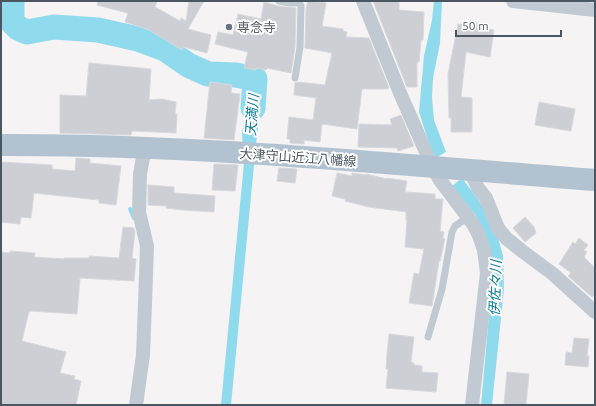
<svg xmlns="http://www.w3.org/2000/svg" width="596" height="406" font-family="Ubuntu,'Noto Sans JP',sans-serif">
<rect width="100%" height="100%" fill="#f5f3f3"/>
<!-- water -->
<path fill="#90daee" d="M434,1H442L440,43L433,78L432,97L434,120L446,152L434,159L419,112L424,56L432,20Z
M251,70L265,72L256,144L231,405H221L244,163L242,134Z
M462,178L480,202L497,234L503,256L504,289L492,405H481L491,293L485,235L476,216L452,186Z"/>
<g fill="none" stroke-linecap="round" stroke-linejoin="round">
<!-- stream -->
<path stroke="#90daee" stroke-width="4" d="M130,209L134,218"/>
<!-- river -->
<path stroke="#90daee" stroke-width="25" d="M12,1V22L18,28L27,32L54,27L98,30L138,39L165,49L188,65L208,74L236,75L255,79L253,108"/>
</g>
<!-- building -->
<path fill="#cdcfd5" stroke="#d7d9de" d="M98,1H157L155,7L180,21L181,18L186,21L189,1H204L188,29L211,35L207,53L184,47L182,50L149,30L125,22L128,13L97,5Z
M308,1L326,3L322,26L343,29V31L347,32L346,37L369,38L389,88L387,89H362L357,129L322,124L320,142L304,140V144L290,143V139H287L289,117L313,120L316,98L294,95L295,83L298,82L325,85L332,53L305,48L306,8Z
M373,1H399V10L424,12L423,40H421L419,62H417V87H407Z
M264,2L278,6L296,8L295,47L291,73L267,68L266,70L256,68V70L244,68L248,52L215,44L218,32L233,35L238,14L261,19Z
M477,23L489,25L488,29L494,30L490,57L466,52L461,97L472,98V132H451V118H449L448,74L458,24L476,27Z
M89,63L151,69L149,100L162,99L176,102L175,114H177L176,133L132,131L131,135L60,133V95L86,96Z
M210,82L232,85L231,93L240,94L234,140L204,138Z
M539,102L575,109L571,131L535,125Z
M401,115L414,146L398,151L397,148L358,147L359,124L392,125L390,119Z
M76,158L90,159V163L121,166L116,205L99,203V200L34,193L31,218L21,217L20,224L1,222V162L52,165V169L75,171Z
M214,164L238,165L235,191L212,190Z
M279,168L297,169L295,183L277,181Z
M337,173L352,176V173L366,175V174L387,179V178L407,181L405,192L435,194V199H443L440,231L444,232L443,238L445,239L440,261H439L432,306L409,303L414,273L419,274L424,249L405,247L407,220H406V212L369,207L345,201V199L332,196Z
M148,185L174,187V193L215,196L214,212L182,210L166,208V206L148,205Z
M525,217L534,227L536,233L525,242L513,228Z
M123,227L134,228L135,232L132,258L136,259L134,281L80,278L77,314L29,311L22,341L66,352L60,373L75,376L74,379L81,381L76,405H1V252L10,253V251L35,253L34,257L64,259V258H89V256L119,258Z
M579,238L588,245L584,250L587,252L584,257L595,268V294L592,297L568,276L571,273L559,264L573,242L575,244Z
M389,334L414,337L411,362L414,363V365L422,366V372L438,373L436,392L386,388L388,369H386L387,354Z
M574,338L589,339L587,356H589L588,367L565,365L566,352L572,353Z
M507,372L529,374L526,405H504Z"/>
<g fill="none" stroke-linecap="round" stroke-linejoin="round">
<!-- service -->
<path stroke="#c1cad2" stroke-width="7" d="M279,1L290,3H299L300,1
M295,78L300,47L301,6L299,3
M428,337L442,289L452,232L455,226L468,217"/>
<!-- minor -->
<path stroke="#c1cad2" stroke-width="14" d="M363,1L400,93L433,168L440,180L473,224L478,233L484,250L487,273L472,405
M513,1L595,10
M470,170L478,188L486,198L498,228L506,238L522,251L553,274L595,312
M136,405L143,355L145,304L147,246L139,212L140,174L145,147"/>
<!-- primary -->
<path stroke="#b3c2d1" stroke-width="22" d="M1,145C199,144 397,165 595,180"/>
</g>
<!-- markers -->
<circle fill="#6b7280" stroke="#fff" stroke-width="1.5" cx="229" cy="27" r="4"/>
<g text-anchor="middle" stroke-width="4" stroke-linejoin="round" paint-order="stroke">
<!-- worship labels -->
<g font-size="13" fill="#5b616d" stroke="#fff" text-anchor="start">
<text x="237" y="32">専念寺</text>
</g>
<!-- street labels -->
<g font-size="13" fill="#4a5661" stroke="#fff">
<text transform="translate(298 157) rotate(4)" y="5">大津守山近江八幡線</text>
</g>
<!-- water labels -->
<g font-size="14" font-style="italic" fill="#0c7c9b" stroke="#fff">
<text transform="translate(252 115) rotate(-85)" y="5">天満川</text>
<text transform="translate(495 288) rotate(-88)" y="5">伊佐々川</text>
</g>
</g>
<!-- border -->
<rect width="596" height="406" fill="none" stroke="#4a5661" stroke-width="4"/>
<!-- scale -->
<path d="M456 30v6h105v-6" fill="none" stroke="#4a5661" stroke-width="2"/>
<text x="462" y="30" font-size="12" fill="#4a5661" stroke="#ffffff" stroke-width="3" paint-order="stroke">50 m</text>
</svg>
